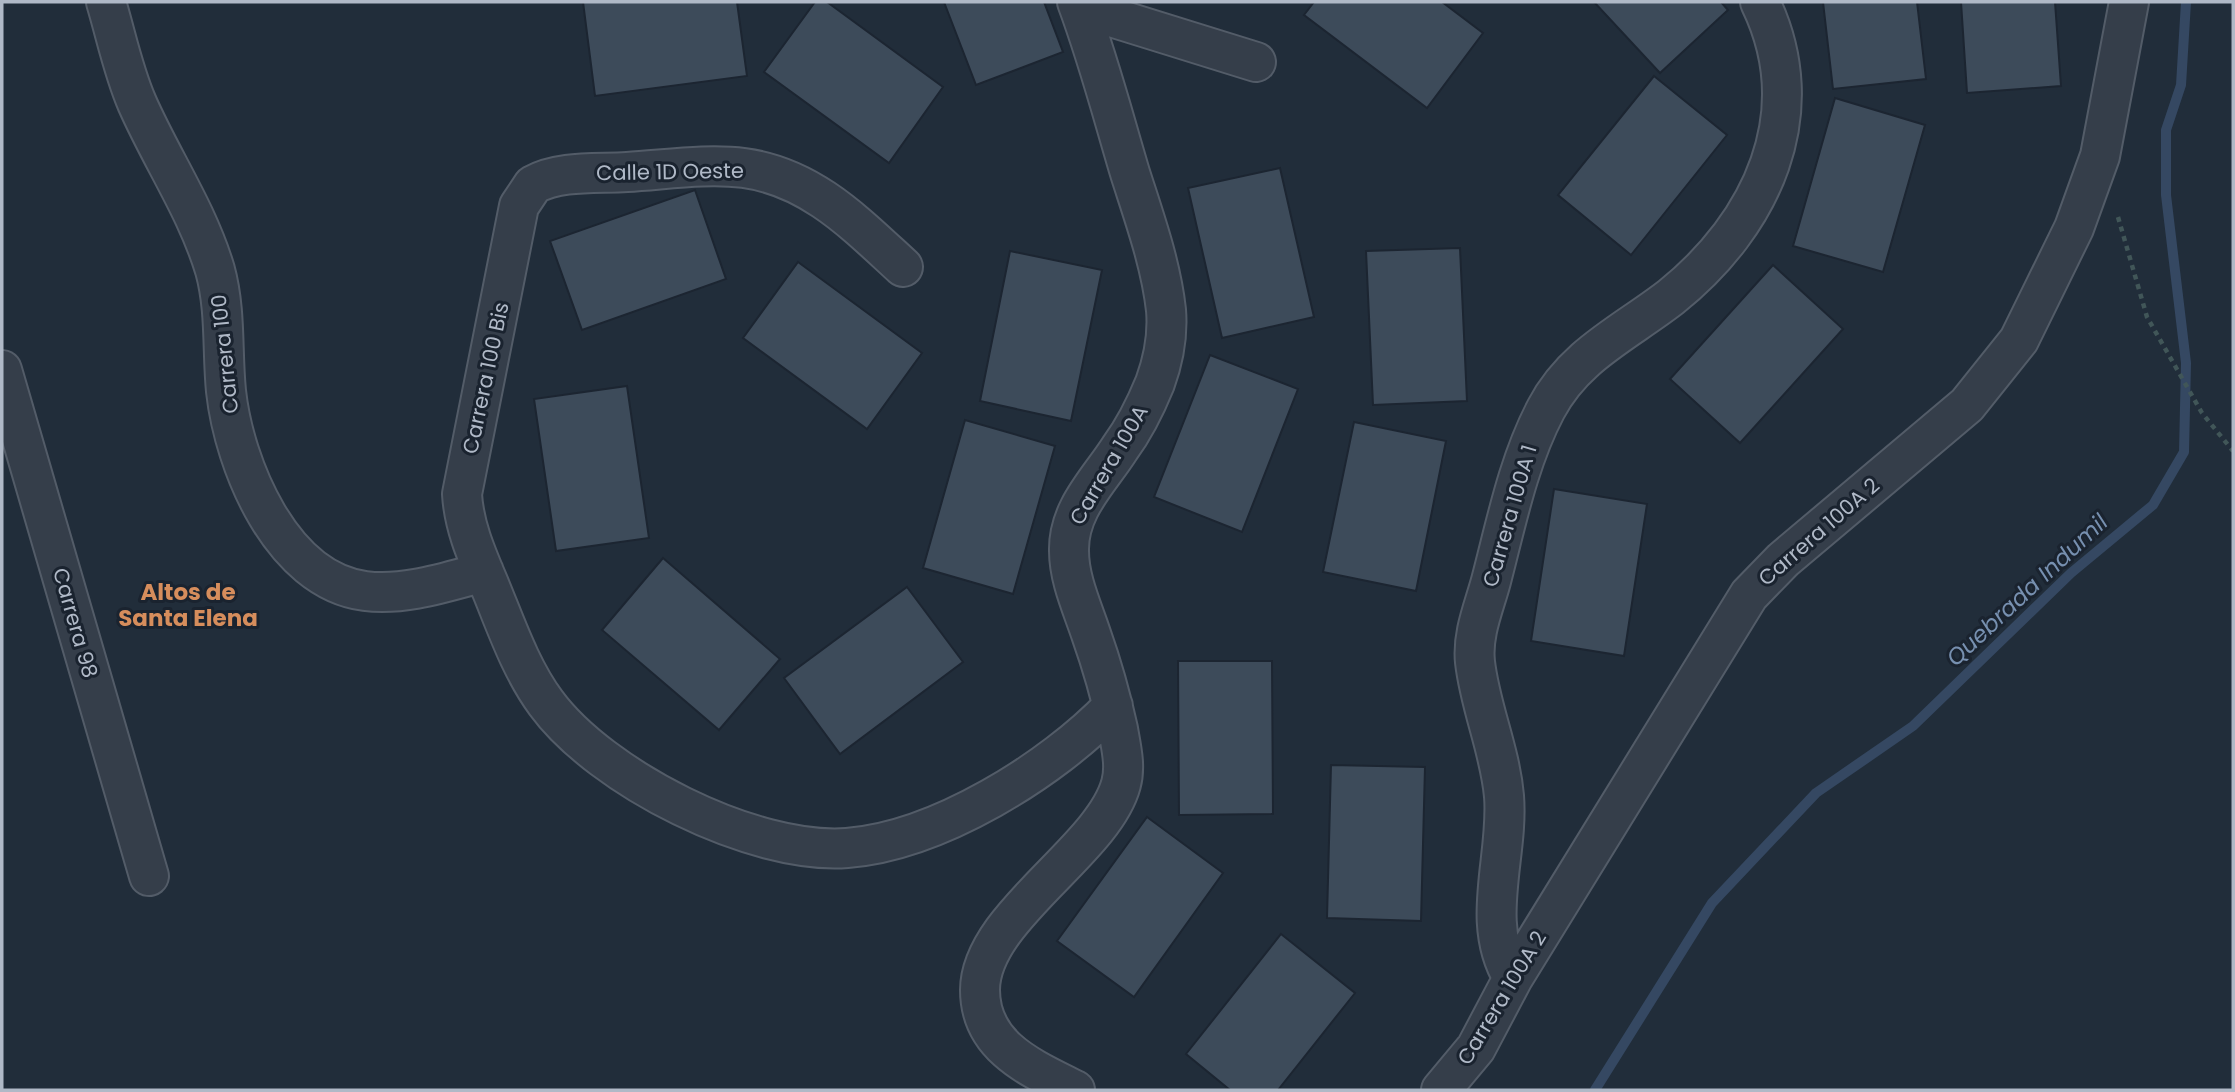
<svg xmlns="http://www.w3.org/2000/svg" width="2235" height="1092" font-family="Poppins,sans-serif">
<rect width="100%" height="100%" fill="#212d3a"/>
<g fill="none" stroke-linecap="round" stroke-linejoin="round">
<!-- stream -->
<path stroke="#354862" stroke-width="10" d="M1595,1090L1712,903L1816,793L1913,726L2071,573L2153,505L2184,452L2186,363L2166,195V130L2181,85L2186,2"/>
</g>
<!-- building -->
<path fill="#3d4b5a" stroke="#1c2531" stroke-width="2" d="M583,2H737L747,76L595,96Z
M815,2H827L943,87L889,163L764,72Z
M944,2H1044L1063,52L976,85Z
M1314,2H1442L1483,33L1427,108L1304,15Z
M1594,2H1721L1728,10L1660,73Z
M1823,2H1917L1926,79L1833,89Z
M1961,2H2055L2061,86L1967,93Z
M1654,76L1727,135L1631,255L1558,195Z
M1835,98L1925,125L1883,272L1793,246Z
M1280,168L1314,317L1222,338L1188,188Z
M695,190L726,279L582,330L550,241Z
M1460,248L1467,401L1373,405L1366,251Z
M1010,251L1102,270L1071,421L980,401Z
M798,262L922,353L867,429L743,338Z
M1773,265L1843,329L1740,443L1670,379Z
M1210,355L1298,389L1242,532L1154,497Z
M627,386L649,538L556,551L534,399Z
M965,420L1055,446L1013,594L923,568Z
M1354,422L1446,441L1416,591L1323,572Z
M1554,489L1647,504L1624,656L1531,641Z
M663,558L780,659L719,730L602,630Z
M907,587L963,662L840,754L784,678Z
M1178,661H1272L1273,814L1179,815Z
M1331,765L1425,767L1421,921L1327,918Z
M1147,817L1223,873L1134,997L1057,941Z
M1281,934L1355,993L1278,1090H1230L1186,1054Z"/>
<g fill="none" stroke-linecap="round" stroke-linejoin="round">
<!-- minor casing -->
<g stroke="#535c68" stroke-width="42">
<path id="minor" d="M106,2C116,35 123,71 137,103C162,160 197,210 215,270C226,310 222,351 226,391C234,465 281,580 365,591C405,596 446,582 484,572
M1079,7L1256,62
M903,267C855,223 811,177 744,168C706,163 664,170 627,172C597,174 560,170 533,185L519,206L462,494C464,528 478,558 491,589C507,628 521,669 546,703C601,778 753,855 847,848C938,841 1052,770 1113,706
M2,370L149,876
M1513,978C1479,922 1509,857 1504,796C1500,750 1480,707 1475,662C1472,634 1484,607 1491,581C1506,524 1518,462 1546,409C1574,355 1626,332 1671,297C1762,224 1814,113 1760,2
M1075,1090C1031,1068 980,1047 980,990C980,917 1103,851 1121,784C1126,766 1121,747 1118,729C1111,697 1102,665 1091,634C1082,607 1069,579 1069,551C1068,509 1099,481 1120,448C1134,429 1146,405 1155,383C1163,361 1168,334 1166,310C1161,264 1144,217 1130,173C1113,116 1098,58 1077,2
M1441,1090L1476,1048L1513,978L1749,595L1783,560L1967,405L2019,340L2074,228L2100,156L2129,2"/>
</g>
<!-- path -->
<path stroke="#415658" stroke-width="4.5" stroke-dasharray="5 5" stroke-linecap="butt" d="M2118,217L2147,317L2202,413L2233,451"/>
<!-- minor -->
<use href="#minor" stroke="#353e4a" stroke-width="38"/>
</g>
<g text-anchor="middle" stroke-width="6" stroke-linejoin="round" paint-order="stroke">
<!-- street labels -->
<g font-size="21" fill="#b0b9c7" stroke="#1a232f">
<text transform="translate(670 172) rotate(-1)" y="7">Calle 1D Oeste</text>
<text transform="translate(225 354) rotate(-96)" y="7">Carrera 100</text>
<text transform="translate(486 378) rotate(-78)" y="7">Carrera 100 Bis</text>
<text transform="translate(1109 465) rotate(-60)" y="7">Carrera 100A</text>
<text transform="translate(1510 516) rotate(-74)" y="7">Carrera 100A 1</text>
<text transform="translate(1819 532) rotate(-41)" y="7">Carrera 100A 2</text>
<text transform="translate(75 623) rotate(74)" y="7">Carrera 98</text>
<text transform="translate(1502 998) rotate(-59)" y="7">Carrera 100A 2</text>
</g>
<!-- water labels -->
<g font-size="23" font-style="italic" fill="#7790b0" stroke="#1a232f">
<text transform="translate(2027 590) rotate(-43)" y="8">Quebrada Indumil</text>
</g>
<!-- neighbourhood labels -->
<g font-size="23" font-weight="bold" fill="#d68d5c" stroke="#1a232f">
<text x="188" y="600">Altos de<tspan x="188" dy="26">Santa Elena</tspan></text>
</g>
</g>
<!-- border -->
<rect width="2235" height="1092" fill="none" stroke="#b0b9c7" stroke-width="7"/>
</svg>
